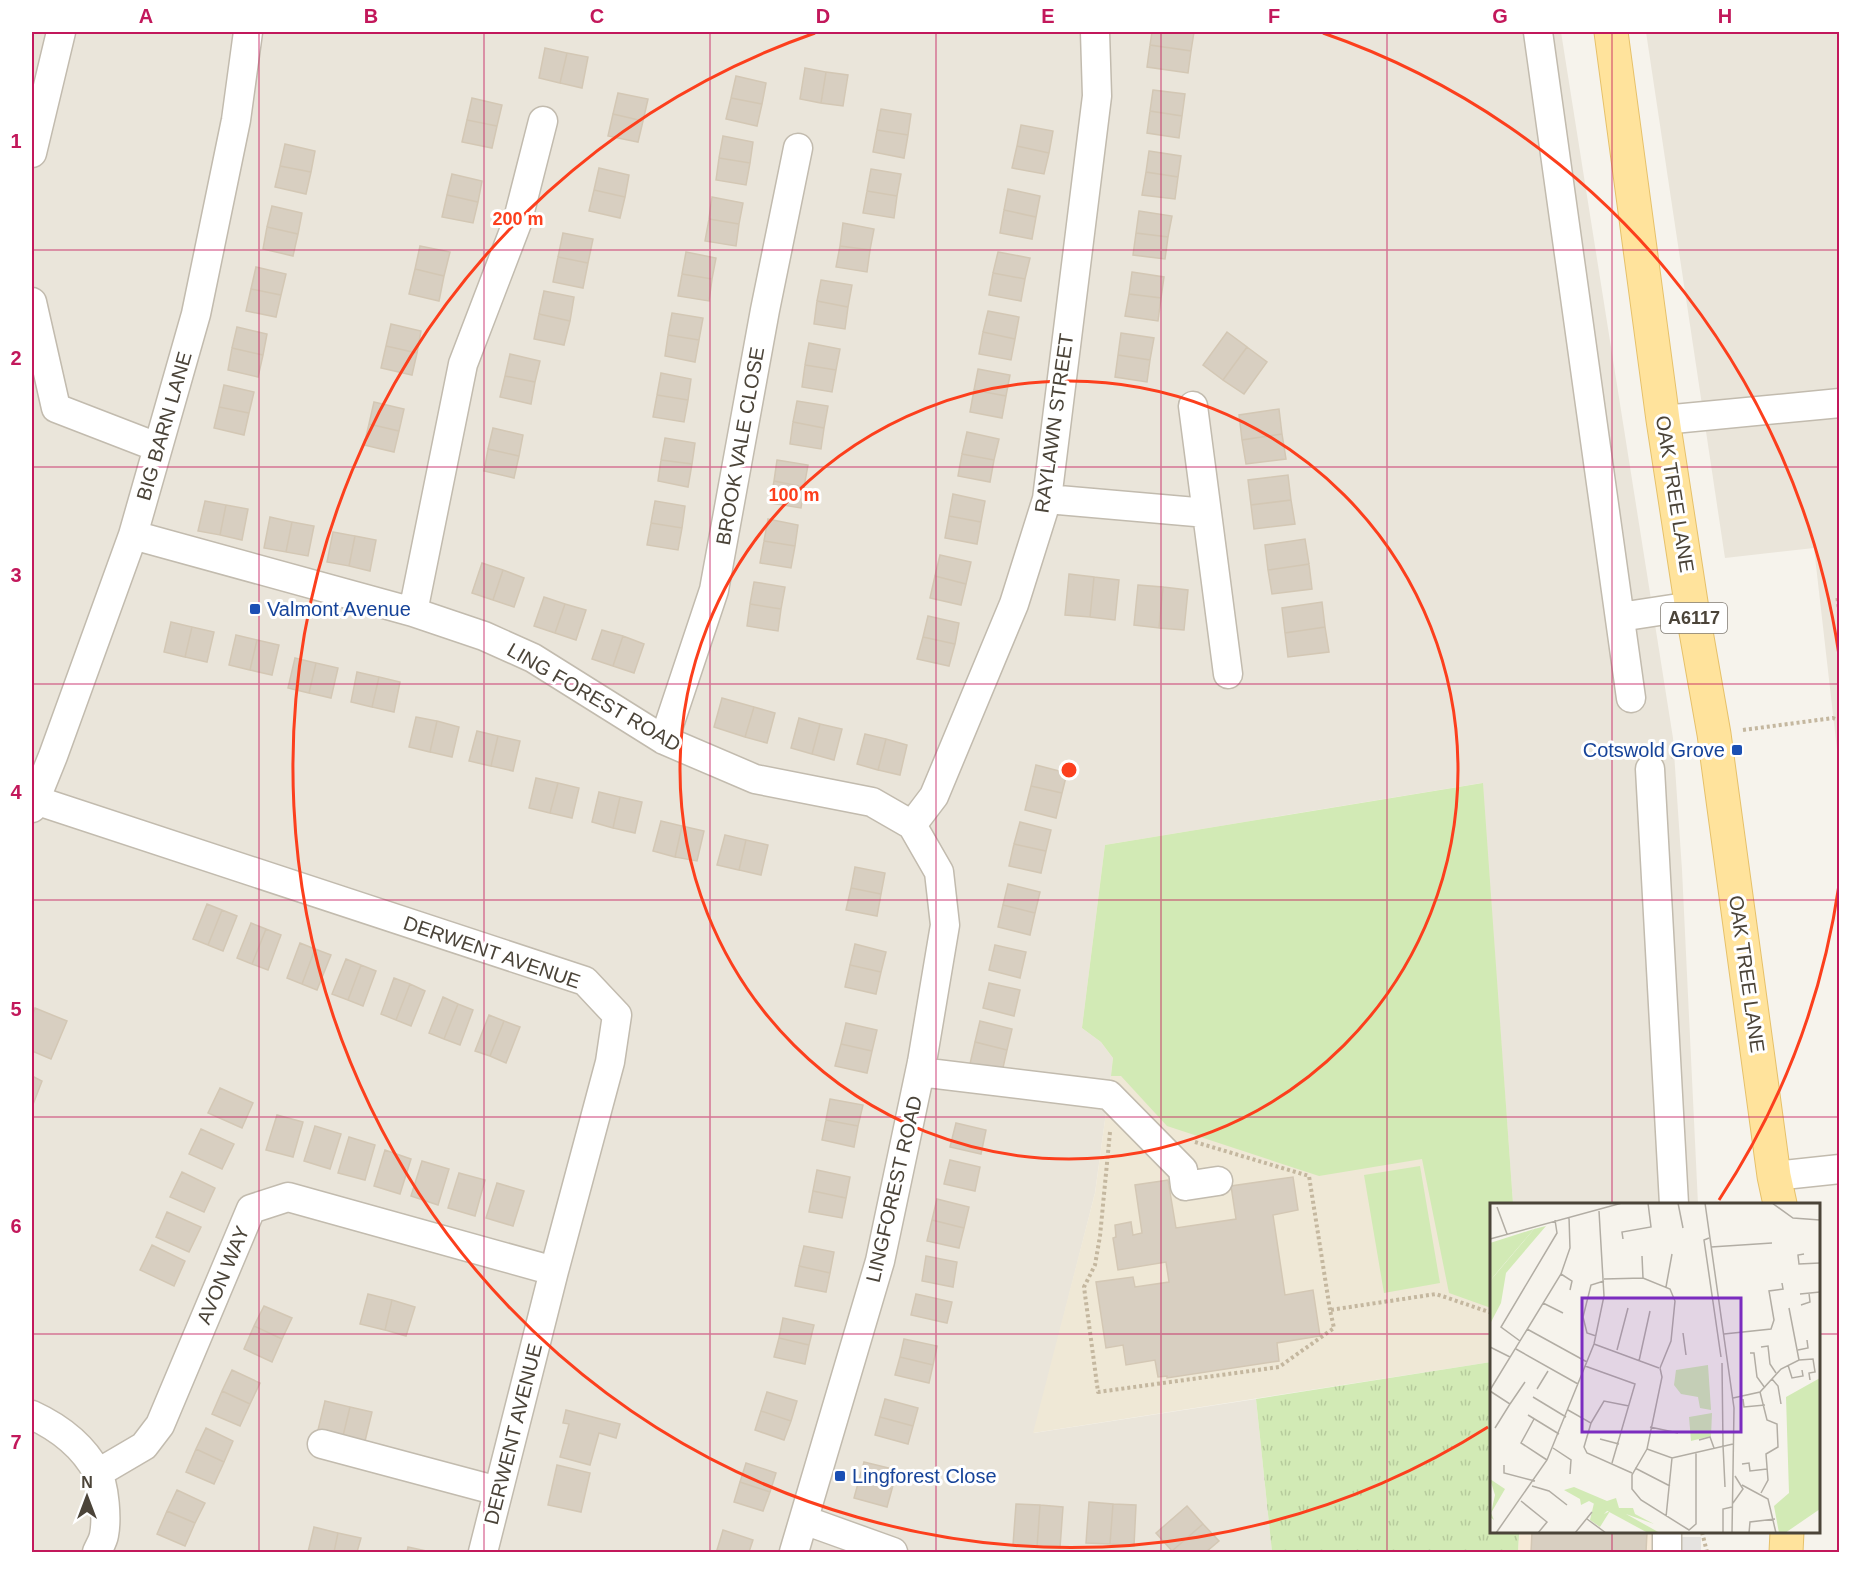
<svg xmlns="http://www.w3.org/2000/svg" width="1871" height="1584" font-family="Helvetica,sans-serif">
<defs>
<pattern id="park-tufts" width="24" height="20" patternUnits="userSpaceOnUse" patternTransform="scale(1.5)"><rect width="24" height="20" fill="#d2eab5"/><path d="M3 7l-1-3M5 7V3M7 7l1-3M15 17l-1-3M17 17v-4M19 17l1-3" fill="none" stroke="#b6ca9c"/></pattern>
</defs>
<rect width="100%" height="100%" fill="#f6f3ec"/>
<!-- residential -->
<path fill="#eae5da" d="M32,32H1561L1673,738L1682,870L1698,1204H1513L1482,783L1105,845L1082,1028L1101,1042L1113,1058L1111,1076L1095,1193L1034,1433L1256,1399L1272,1552H32Z
M1646,32H1839V767L1814,548L1725,558Z"/>
<!-- commercial -->
<path fill="#f7ead8" d="M1519,1532H1655L1653,1552H1518Z"/>
<!-- education -->
<path fill="#efe8d6" d="M1483,783L1513,1204H1492L1491,1362L1033,1433L1095,1193L1111,1076L1113,1058L1101,1042L1082,1028L1105,845Z"/>
<!-- grass -->
<path fill="#d2eab5" d="M1483,783L1513,1204H1492L1491,1308L1449,1293L1422,1159L1319,1176L1167,1126L1121,1076H1111L1113,1058L1101,1042L1082,1028L1105,845Z
M1420,1166L1440,1283L1384,1293L1364,1175Z"/>
<!-- park -->
<path fill="url(#park-tufts)" d="M1491,1362L1492,1532H1519L1518,1552H1272L1256,1399Z"/>
<!-- parking -->
<path fill="#e5e3e0" d="M1677,1537H1701V1552H1677Z"/>
<!-- building -->
<path fill="#d8cfc1" stroke="#d3c7b4" stroke-width="1.5" d="M1152,32H1194L1191,51L1150,45Z
M1150,45L1191,51L1188,73L1147,67Z
M545,48L567,53L560,83L539,78Z
M567,53L588,57L582,88L560,83Z
M805,68L826,72L821,103L800,99Z
M826,72L848,75L843,106L821,103Z
M736,76L766,83L762,104L731,98Z
M1153,90L1185,94L1182,116L1150,111Z
M618,93L648,99L643,121L613,114Z
M472,98L502,105L497,126L467,120Z
M731,98L762,104L757,126L726,119Z
M881,109L911,114L908,135L877,130Z
M1150,111L1182,116L1179,138L1147,133Z
M613,114L643,121L638,142L608,136Z
M467,120L497,126L492,148L462,142Z
M1021,125L1053,131L1049,153L1017,146Z
M877,130L908,135L904,158L873,152Z
M723,136L753,142L750,163L719,158Z
M285,144L315,151L311,172L280,166Z
M1017,146L1049,153L1044,174L1012,168Z
M1149,151L1181,156L1178,177L1146,172Z
M719,158L750,163L746,185L716,180Z
M280,166L311,172L306,194L275,187Z
M599,168L629,175L625,197L594,190Z
M871,169L901,174L897,196L867,191Z
M1146,172L1178,177L1175,199L1142,195Z
M452,174L482,181L478,202L447,195Z
M1008,189L1040,196L1036,217L1004,210Z
M594,190L625,197L620,218L589,211Z
M867,191L897,196L894,218L863,213Z
M447,195L478,202L473,223L442,217Z
M712,197L743,203L739,224L709,219Z
M272,206L302,213L298,234L267,227Z
M1004,210L1036,217L1032,239L1000,233Z
M1139,211L1172,216L1168,237L1136,233Z
M709,219L739,224L736,246L705,241Z
M843,223L874,229L870,250L840,246Z
M267,227L298,234L293,256L263,249Z
M563,233L593,239L588,263L558,257Z
M1136,233L1168,237L1165,259L1133,255Z
M420,246L450,252L444,276L415,269Z
M840,246L870,250L867,272L836,267Z
M686,252L716,258L712,279L682,274Z
M998,252L1030,258L1025,279L993,273Z
M558,257L588,263L583,288L553,282Z
M256,267L286,274L281,295L251,289Z
M415,269L444,276L439,301L409,294Z
M1132,272L1164,277L1161,298L1129,294Z
M993,273L1025,279L1021,301L989,295Z
M682,274L712,279L709,301L678,296Z
M821,280L852,285L848,307L817,301Z
M251,289L281,295L276,317L246,311Z
M544,291L574,297L570,321L539,314Z
M1129,294L1161,298L1158,321L1125,316Z
M817,301L848,307L845,329L814,324Z
M988,311L1019,317L1015,339L983,332Z
M672,313L703,318L699,340L668,335Z
M539,314L570,321L564,345L534,339Z
M391,324L421,331L417,353L386,346Z
M237,327L267,334L263,355L232,348Z
M983,332L1015,339L1011,360L979,354Z
M1227,332L1247,347L1223,380L1203,365Z
M1121,333L1154,338L1150,360L1118,355Z
M668,335L699,340L695,362L665,356Z
M809,343L840,349L836,370L805,365Z
M386,346L417,353L412,375L381,368Z
M1247,347L1267,362L1244,394L1223,380Z
M232,348L263,355L258,377L228,370Z
M510,354L540,361L535,382L505,376Z
M1118,355L1150,360L1147,382L1115,377Z
M805,365L836,370L832,392L802,387Z
M978,369L1010,375L1006,396L974,390Z
M661,373L691,379L688,400L657,395Z
M505,376L535,382L531,404L500,397Z
M224,385L254,392L249,413L219,407Z
M974,390L1006,396L1002,418L970,412Z
M657,395L688,400L684,422L653,417Z
M797,401L828,406L824,428L793,422Z
M374,402L404,409L399,431L369,424Z
M219,407L249,413L244,435L214,428Z
M1279,409L1282,434L1242,440L1239,415Z
M793,422L824,428L821,449L790,444Z
M369,424L399,431L394,452L364,445Z
M493,428L523,435L519,456L488,449Z
M967,432L999,439L994,460L962,454Z
M1282,434L1286,459L1246,464L1242,440Z
M665,438L695,443L692,464L661,460Z
M488,449L519,456L514,478L484,471Z
M962,454L994,460L990,482L958,476Z
M661,460L692,464L688,487L658,481Z
M777,460L808,465L804,487L774,481Z
M1288,475L1291,500L1251,505L1248,480Z
M774,481L804,487L801,508L770,503Z
M953,494L985,501L981,522L949,516Z
M1291,500L1295,524L1254,529L1251,505Z
M205,501L226,505L220,535L198,531Z
M655,501L685,506L682,528L651,523Z
M226,505L248,509L242,540L220,535Z
M949,516L981,522L977,544L945,538Z
M270,517L292,522L286,552L264,548Z
M768,519L798,525L795,546L764,541Z
M292,522L314,526L308,556L286,552Z
M651,523L682,528L678,550L647,545Z
M333,532L355,536L349,566L327,562Z
M355,536L376,540L370,571L349,566Z
M1305,539L1309,564L1268,570L1265,545Z
M764,541L795,546L791,568L760,563Z
M940,555L971,562L966,584L935,576Z
M482,563L503,570L493,600L472,593Z
M1309,564L1312,589L1272,594L1268,570Z
M503,570L524,578L514,607L493,600Z
M1069,574L1094,577L1090,617L1065,615Z
M935,576L966,584L961,605L930,598Z
M1094,577L1119,580L1115,620L1090,617Z
M754,582L785,587L781,609L750,604Z
M1138,585L1163,587L1159,628L1134,625Z
M1163,587L1188,590L1184,630L1159,628Z
M544,597L565,604L555,633L534,626Z
M1322,602L1325,627L1285,633L1282,608Z
M565,604L586,610L576,640L555,633Z
M750,604L781,609L778,631L747,626Z
M928,616L959,623L955,644L923,637Z
M171,622L192,627L185,657L164,652Z
M192,627L214,632L207,662L185,657Z
M1325,627L1329,652L1288,657L1285,633Z
M602,630L623,636L613,666L592,659Z
M236,635L257,640L250,670L229,665Z
M623,636L644,644L634,673L613,666Z
M923,637L955,644L949,666L917,659Z
M257,640L279,645L272,675L250,670Z
M295,658L316,663L309,693L288,688Z
M316,663L338,668L331,698L309,693Z
M357,672L379,677L372,707L351,702Z
M379,677L400,682L394,712L372,707Z
M722,698L754,707L745,737L714,727Z
M754,707L775,713L767,743L745,737Z
M416,717L437,721L430,752L409,747Z
M799,718L820,724L812,754L791,748Z
M437,721L459,727L452,757L430,752Z
M820,724L842,729L834,760L812,754Z
M477,731L498,736L491,766L469,761Z
M865,734L886,739L878,770L857,764Z
M498,736L520,741L513,771L491,766Z
M886,739L907,745L900,775L878,770Z
M1036,765L1067,773L1062,793L1031,786Z
M536,778L558,783L550,813L529,808Z
M558,783L579,788L572,818L550,813Z
M1031,786L1062,793L1056,818L1025,810Z
M599,792L620,797L613,828L592,822Z
M620,797L642,802L635,833L613,828Z
M661,821L682,826L675,857L653,851Z
M1020,822L1051,830L1046,851L1014,844Z
M682,826L704,831L697,861L675,857Z
M725,835L746,840L739,870L717,865Z
M746,840L768,845L761,875L739,870Z
M1014,844L1046,851L1041,873L1009,866Z
M855,867L885,873L881,894L851,888Z
M1008,884L1040,892L1035,913L1003,905Z
M851,888L881,894L877,916L846,910Z
M207,904L222,910L208,945L193,939Z
M1003,905L1035,913L1030,935L998,927Z
M222,910L237,916L223,951L208,945Z
M251,923L266,929L252,964L237,958Z
M266,929L281,935L268,970L252,964Z
M300,943L315,949L302,984L287,978Z
M855,944L886,952L881,972L850,965Z
M995,945L1026,952L1020,978L989,970Z
M315,949L331,955L317,990L302,984Z
M346,959L361,965L348,1000L332,994Z
M361,965L376,971L363,1006L348,1000Z
M850,965L881,972L876,994L845,987Z
M394,978L410,984L396,1020L381,1014Z
M989,983L1020,990L1014,1016L983,1008Z
M410,984L425,991L411,1026L396,1020Z
M443,997L458,1004L444,1039L429,1033Z
M458,1004L473,1010L460,1045L444,1039Z
M35,1008L67,1021L51,1059L32,1051V1017Z
M489,1015L504,1021L490,1056L475,1051Z
M504,1021L520,1027L506,1063L490,1056Z
M980,1021L1012,1029L1007,1050L975,1042Z
M846,1023L877,1030L872,1051L841,1044Z
M975,1042L1007,1050L1002,1072L970,1064Z
M841,1044L872,1051L867,1073L835,1066Z
M32,1076L42,1081L32,1107Z
M220,1088L253,1103L242,1128L208,1113Z
M830,1099L863,1105L858,1126L826,1120Z
M277,1115L303,1122L293,1157L266,1150Z
M826,1120L858,1126L854,1147L822,1140Z
M956,1123L986,1130L981,1154L950,1147Z
M315,1126L341,1134L330,1169L304,1161Z
M201,1129L234,1144L222,1169L189,1154Z
M349,1137L375,1145L365,1180L338,1173Z
M385,1150L411,1159L400,1194L374,1186Z
M950,1160L980,1167L975,1191L944,1184Z
M422,1161L449,1169L438,1205L411,1196Z
M817,1170L850,1177L846,1198L813,1191Z
M182,1172L215,1188L204,1212L170,1197Z
M459,1173L485,1180L475,1216L448,1208Z
M1293,1177L1298,1210L1273,1215L1285,1295L1313,1290L1320,1336L1277,1343L1279,1361L1167,1378V1376L1158,1377L1155,1360L1126,1365L1123,1345L1106,1348L1096,1282L1133,1277L1135,1287L1169,1282L1166,1262L1118,1270L1113,1238L1116,1237L1115,1225L1131,1222L1133,1235L1142,1233L1135,1185L1168,1180L1176,1228L1236,1219L1231,1186Z
M497,1183L524,1191L513,1226L486,1218Z
M813,1191L846,1198L842,1218L809,1212Z
M937,1199L969,1207L964,1228L932,1220Z
M167,1212L201,1227L189,1252L156,1237Z
M932,1220L964,1228L959,1248L927,1241Z
M152,1245L185,1261L174,1286L140,1270Z
M804,1246L834,1252L830,1273L799,1266Z
M926,1256L957,1262L953,1287L922,1281Z
M799,1266L830,1273L826,1292L795,1286Z
M368,1294L392,1300L385,1330L360,1324Z
M916,1294L952,1302L947,1323L911,1315Z
M392,1300L415,1307L406,1336L385,1330Z
M264,1306L292,1318L282,1339L254,1326Z
M783,1318L814,1325L809,1345L779,1338Z
M254,1326L282,1339L272,1362L244,1349Z
M779,1338L809,1345L805,1364L774,1357Z
M904,1339L937,1346L933,1365L900,1357Z
M900,1357L933,1365L929,1383L895,1375Z
M232,1370L260,1383L250,1404L222,1391Z
M222,1391L250,1404L240,1426L212,1414Z
M767,1392L797,1401L791,1421L761,1411Z
M885,1399L918,1408L913,1426L880,1417Z
M325,1401L350,1407L343,1436L318,1430Z
M350,1407L372,1412L365,1441L343,1436Z
M566,1410L620,1424L616,1438L599,1433L590,1465L560,1457L569,1424L563,1423Z
M761,1411L791,1421L784,1440L755,1430Z
M880,1417L913,1426L908,1444L875,1435Z
M206,1428L233,1441L224,1462L196,1449Z
M196,1449L224,1462L214,1484L186,1472Z
M864,1462L897,1470L892,1489L859,1480Z
M746,1463L776,1473L770,1492L740,1482Z
M557,1465L590,1473L581,1512L548,1505Z
M859,1480L892,1489L887,1507L854,1498Z
M740,1482L770,1492L763,1511L734,1502Z
M177,1490L205,1503L195,1523L167,1511Z
M1089,1502L1113,1504L1110,1544L1086,1543Z
M1016,1504L1040,1505L1037,1547L1013,1545Z
M1113,1504L1136,1505L1134,1546L1110,1544Z
M1040,1505L1063,1507L1060,1548L1037,1547Z
M1187,1506L1203,1524L1172,1551L1156,1533Z
M167,1511L195,1523L185,1546L157,1534Z
M1203,1524L1219,1541L1206,1552H1174L1172,1551Z
M314,1527L338,1533L334,1552H308Z
M723,1530L753,1540L749,1552H725L717,1550Z
M1532,1532H1647L1646,1552H1531Z
M338,1533L361,1538L357,1552H334Z
M408,1547L431,1552H407Z"/>
<g fill="none" stroke-linecap="round" stroke-linejoin="round">
<!-- minor casing -->
<g stroke="#c2bbae" stroke-width="31">
<path id="minor" d="M1538,32L1631,698
M32,153L61,32
M32,302L56,408L157,447
M1193,406L1228,674
M1663,420L1840,403
M1047,499L1207,513
M133,535L413,612L484,636L533,658L664,740L755,779L872,802L912,825
M413,612L463,364L517,223L543,121
M1620,617L1692,606
M664,740L714,590L765,310L798,148
M1650,769L1674,1204
M35,800L585,981L617,1015L610,1062L554,1271L483,1552
M32,808L53,756L133,535L196,314L236,120L248,32
M912,825L934,796L1014,604L1047,499L1097,96L1095,32
M920,1072L1109,1095L1183,1170L1185,1186L1218,1181
M1774,1176L1840,1169
M32,1415C58,1427 83,1446 97,1472C105,1486 107,1520 104,1535C103,1541 99,1547 97,1552
M322,1444L498,1491
M98,1473L144,1446L160,1425L251,1209L288,1197L554,1271
M804,1520L893,1552
M794,1552L880,1261L922,1062L945,925L939,872L912,825
M1667,1552V1532"/>
</g>
<!-- major casing -->
<g stroke="#e6c16a" stroke-width="35">
<path id="major" d="M1611,32L1663,420L1692,609L1714,734L1774,1176L1780,1204
M1786,1552L1787,1532"/>
</g>
<!-- path -->
<path stroke="#c4b79f" stroke-width="4" stroke-dasharray="3 3" stroke-linecap="butt" d="M1840,595H1837L1840,617
M1743,730L1833,718L1840,721
M1671,757L1688,748
M1110,1132L1100,1236L1095,1265L1084,1287L1098,1392L1279,1367L1334,1328L1330,1310L1436,1294L1492,1313
M1195,1142L1309,1176L1330,1310
M1702,1532L1707,1552"/>
<!-- minor -->
<use href="#minor" stroke="#fff" stroke-width="28"/>
<!-- major -->
<use href="#major" stroke="#ffe39c" stroke-width="33"/>
</g>
<!-- grid -->
<path fill="none" stroke="#c2185b" stroke-width="1.5" stroke-opacity="0.55" d="M259,32V1552M484,32V1552M710,32V1552M936,32V1552M1161,32V1552M1387,32V1552M1612,32V1204M32,250H1840M32,467H1840M32,684H1840M32,900H1840M32,1117H1840M32,1334H1492M1818,1334H1840M1612,1532V1552"/>
<!-- distance rings -->
<g fill="none" stroke="#fc3f1d" stroke-width="3">
<circle cx="1069" cy="770" r="389"/>
<path d="M1839 885A779 779 0 0 1 1719 1200M1488 1427A779 779 0 1 1 815 33M1323 33A779 779 0 0 1 1839 655"/>
</g>
<!-- markers -->
<g fill="#1a4fb4" stroke="#fff" stroke-width="2">
<rect x="249" y="603" width="12" height="12" rx="3"/>
<rect x="1731" y="744" width="12" height="12" rx="3"/>
<rect x="834" y="1470" width="12" height="12" rx="3"/>
</g>
<g text-anchor="middle" stroke-width="6" stroke-linejoin="round" paint-order="stroke">
<!-- shield labels -->
<rect fill="#fff" stroke="#817c74" stroke-width="1.5" x="1661" y="603" width="66" height="30" rx="4.5"/>
<g font-size="18" font-weight="bold" fill="#4b4439">
<text x="1694" y="624">A6117</text>
</g>
<!-- street labels -->
<g font-size="20" fill="#4b4439" stroke="#fff">
<text transform="translate(1054 423) rotate(-82)" y="7">RAYLAWN STREET</text>
<text transform="translate(164 426) rotate(-74)" y="7">BIG BARN LANE</text>
<text transform="translate(740 446) rotate(-80)" y="7">BROOK VALE CLOSE</text>
<text transform="translate(1675 494) rotate(81)" y="7">OAK TREE LANE</text>
<text transform="translate(594 697) rotate(30)" y="7">LING FOREST ROAD</text>
<text transform="translate(492 952) rotate(19)" y="7">DERWENT AVENUE</text>
<text transform="translate(1747 974) rotate(82)" y="7">OAK TREE LANE</text>
<text transform="translate(894 1189) rotate(-77)" y="7">LINGFOREST ROAD</text>
<text transform="translate(223 1275) rotate(-67)" y="7">AVON WAY</text>
<text transform="translate(513 1434) rotate(-76)" y="7">DERWENT AVENUE</text>
</g>
<!-- transit labels -->
<g font-size="20" fill="#164399" stroke="#fff" text-anchor="start">
<text x="267" y="616">Valmont Avenue</text>
<text x="1725" y="757" text-anchor="end">Cotswold Grove</text>
<text x="852" y="1483">Lingforest Close</text>
</g>
</g>
<!-- overview -->
<g transform="translate(1490 1203)">
<rect width="330" height="330" fill="#f6f3ec"/>
<path d="M218,162L221,206V207L210,205L208,194L191,191L184,182L186,167ZM104,300L118,307L114,311L120,308L110,324L100,317Z" fill="#d2eab5"/>
<path d="M0,276L15,286L1,310L4,317L0,314L5,292ZM84,284L117,298L126,295L129,305H143L145,311L164,321L136,311L170,330H158L99,298L91,302L90,296L74,287Z" fill="#d2eab5"/>
<path d="M56,23L16,70L11,100L0,121V78L44,26ZM330,175V306L295,330H289L284,303L299,290L296,194ZM222,210L221,233L201,238L199,214Z" fill="#d2eab5"/>
<path d="M44,26L9,67L0,78V40Z" fill="#d2eab5"/>
<path fill="none" stroke="#b2ada4" stroke-width="1.5" d="M188,0L193,25M215,0L244,205L242,330M282,0L303,15L330,17M7,4L17,31M219,35L214,37L231,154M0,36L132,0M133,36L132,29L161,24L158,0M221,44L282,40M314,51L308,52L309,61L330,60M152,53L153,75M71,71L82,78L80,87M114,76L153,75L180,86L185,98L181,138L170,165M176,84L182,51M310,91L330,89M53,100L73,110M311,102L320,99L319,90M299,105L309,157M37,126L97,159M193,130L196,152M234,131L281,126L284,117L279,88L293,86L292,80M106,133L97,130L93,114L101,82L114,78M30,138L11,124L67,30L65,17M104,141L169,165M0,144L20,154M271,144L278,143L280,161L286,170M26,146L88,181M127,147L138,105M308,147L318,145L317,137M260,150H264L267,174L275,185M149,158L160,108M232,160L233,242M298,162L302,175L313,173L312,167M95,163L145,181L122,260M170,165L172,174L157,246L182,255L243,241M282,176L288,183L291,201M47,186L58,168M0,187L71,71L80,45L79,14M0,188L20,201L5,225M270,189L277,217L287,221L288,244L276,251L278,277L271,290M43,194L76,214M243,195L270,189L291,166L309,157L323,156L325,169L319,170L320,177M253,196L254,204L275,202M20,201L35,179M78,207L101,220L94,244L97,250L142,270M38,212L69,231M44,216L31,240L57,257M101,220L114,198L139,203M160,224L188,230M110,236L129,241M209,237L220,234L224,245M233,242L235,284M63,245L81,257L80,271M157,246L142,272V286L151,297L199,327L206,321V249M252,261L259,260L260,268L277,266M14,262V270L45,278M145,265L180,283M252,282L278,296L286,330M42,283L59,288L77,302M31,298L57,319L48,330M243,300L253,286L245,273M176,314L182,255M97,316L116,330M6,330L57,257L104,141L114,93L109,8M85,330L102,309M233,330V306L242,304M259,330L260,319L285,316"/>
<path fill="#7b2cbf" fill-opacity="0.15" stroke="#7b2cbf" stroke-width="3" d="M92,95H251V229H92Z"/>
<rect width="330" height="330" fill="none" stroke="#4b4439" stroke-width="3"/>
</g>
<circle cx="1069" cy="770" r="9" fill="#fc3f1d" stroke="#fff" stroke-width="3"/>
<g font-size="18" text-anchor="middle" font-weight="bold" fill="#fc3f1d" stroke="#fff" stroke-width="6" stroke-linejoin="round" paint-order="stroke">
<text x="518" y="225">200 m</text>
<text x="794" y="501">100 m</text>
</g>
<!-- border -->
<rect width="1871" height="1584" fill="none" stroke="#ffffff" stroke-width="66"/>
<!-- north arrow -->
<g transform="translate(87 1497)" stroke="#ffffff" stroke-width="4.5" paint-order="stroke">
<path d="M0-4.5L10 22L0 15L-10 22Z" fill="#4b4439"/>
<text y="-9" font-size="16" font-weight="bold" text-anchor="middle" fill="#4b4439">N</text>
</g>
<rect x="33" y="33" width="1805" height="1518" fill="none" stroke="#c2185b" stroke-width="2"/>
<g font-size="20" text-anchor="middle" font-weight="bold" fill="#c2185b">
<text x="146" y="23">A</text>
<text x="371" y="23">B</text>
<text x="597" y="23">C</text>
<text x="823" y="23">D</text>
<text x="1048" y="23">E</text>
<text x="1274" y="23">F</text>
<text x="1500" y="23">G</text>
<text x="1725" y="23">H</text>
<text x="16" y="148">1</text>
<text x="16" y="365">2</text>
<text x="16" y="582">3</text>
<text x="16" y="799">4</text>
<text x="16" y="1016">5</text>
<text x="16" y="1233">6</text>
<text x="16" y="1449">7</text>
</g>
</svg>
